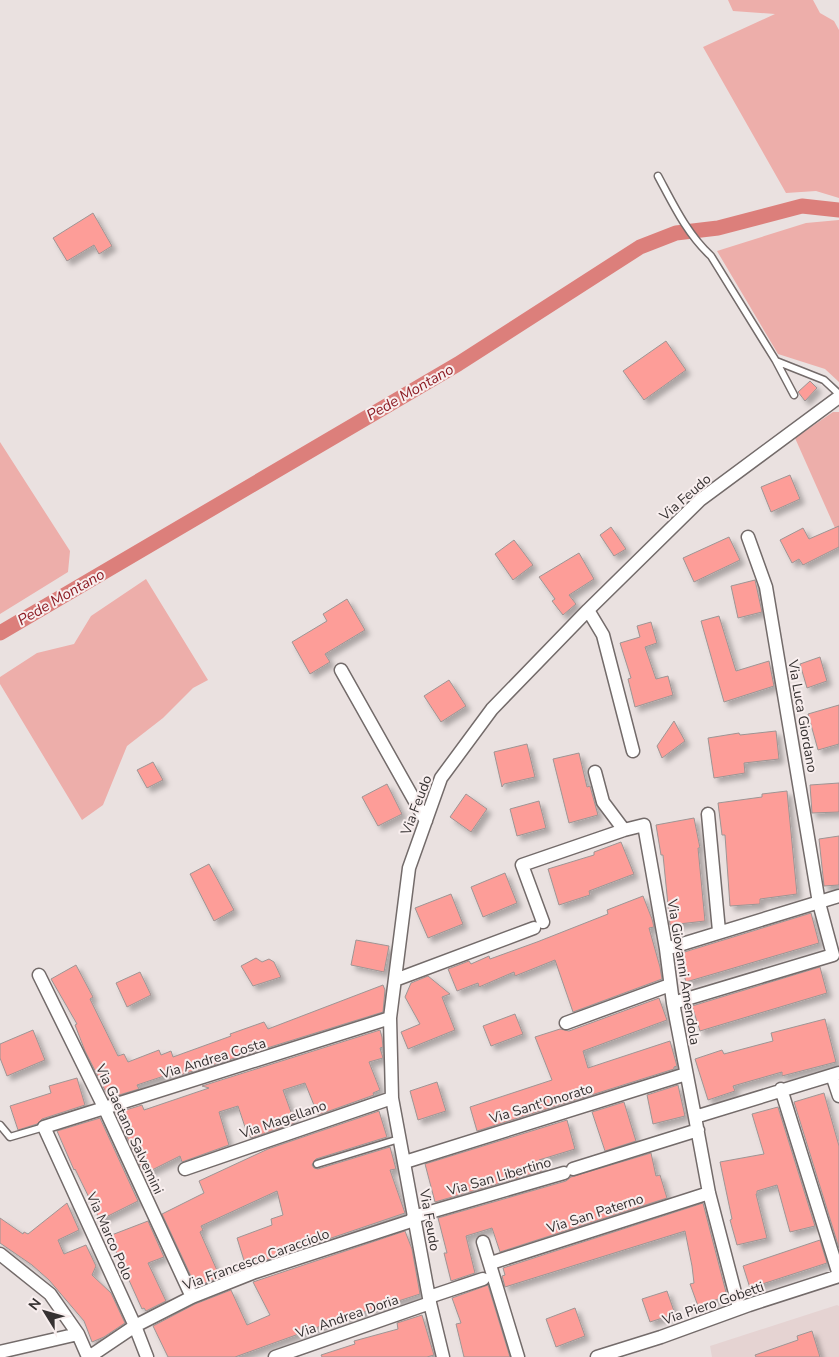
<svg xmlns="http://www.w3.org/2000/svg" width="839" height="1357" font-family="'Nunito Sans',sans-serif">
<defs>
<filter id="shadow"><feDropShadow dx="4.5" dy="4.5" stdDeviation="2.5" flood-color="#0004"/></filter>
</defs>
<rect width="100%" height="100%" fill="#eae1e0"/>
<!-- built -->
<path fill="#e5d3d2" d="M837,1305L839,1306V1357H712L710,1346Z"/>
<!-- green -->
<path fill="#edaeaa" d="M728,0H813L820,13L834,21L839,30V198L816,191L786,193L703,47L775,14L733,11Z
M839,220V382L825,369L778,354L717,251L806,223Z
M833,412H839V537L795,438Z
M0,442L70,551L68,572L0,614Z
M146,579L208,680L193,688L163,718L127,746L103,805L82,820L0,684V677L37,653L74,644L91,616Z"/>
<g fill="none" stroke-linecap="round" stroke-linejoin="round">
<!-- canal -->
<path stroke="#dc7f7b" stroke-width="15" d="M0,633L458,364L640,247L676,233L718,228L802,206L839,210"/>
</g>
<!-- building -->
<path fill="#fd9d98" stroke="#9e9594" filter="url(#shadow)" d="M93,213L112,246L99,254L94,245L67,261L53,238Z
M666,341L686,370L644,400L623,371Z
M810,381L817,388L805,401L798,392Z
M790,475L800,499L771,512L761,487Z
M839,526V547L803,565L799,559L792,563L780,540L803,528L809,539Z
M611,527L626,549L614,556L600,535Z
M729,537L740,560L694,582L683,558Z
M514,540L533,565L513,580L495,554Z
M579,553L594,579L569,595L576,604L563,615L552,601L555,599L539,577Z
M755,580L762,612L738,618L731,586Z
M347,599L365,630L325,654L330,662L310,674L292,642L327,621L323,614Z
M719,616L736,671L769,661L774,686L724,702L701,621Z
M651,622L657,643L645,647L656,679L668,676L673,695L635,707L628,679L631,678L620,643L640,637L637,626Z
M820,657L827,681L807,688L800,664Z
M449,680L466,706L441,722L424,696Z
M839,705V744L818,750L808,714Z
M674,721L685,741L662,758L657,746Z
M776,731L779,759L744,763L745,773L714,778L708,738L739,733L740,735Z
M527,744L535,777L504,784L502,787L494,752Z
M579,753L587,787L590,786L598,815L569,823L553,759Z
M153,762L163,780L147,788L137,770Z
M839,783V812L812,813L810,785Z
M387,784L402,814L378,826L362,797Z
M787,791L797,894L760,899V904L730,906L725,835H722L718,803L762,797V794Z
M466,794L487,809L471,832L450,817Z
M539,801L546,828L517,836L510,809Z
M694,818L700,848H698L705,921L670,925L663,855H661L656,825Z
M839,836V885L824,886L819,839Z
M621,842L634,874L589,891L590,895L559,905L548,869L594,855V852Z
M209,864L234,910L214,921L190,874Z
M505,873L517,903L483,917L471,887Z
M451,894L463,924L428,938L415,908Z
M643,896L652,919L654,927L649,928L660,967L662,979L573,1012L555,960L515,976L514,972L479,987L478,983L457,991L448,969L469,961L471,964L489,956L490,959L537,942L608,914L607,910Z
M811,913L819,943L686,982L678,954Z
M356,940L389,946L384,972L351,965Z
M256,958L262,962L269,959L274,962L281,977L253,986L241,966Z
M76,965L93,997L90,999L118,1056L124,1054L128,1062L159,1050L161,1055L171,1051L173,1057L231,1036L230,1034L264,1022L268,1029L383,985L385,990L383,1012L177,1076L176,1072L137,1085L139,1089L109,1098L85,1051L75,1025L77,1024L51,979Z
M820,967L827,993L700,1031L692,1006Z
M140,972L151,995L127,1007L116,983Z
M428,976L450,994L442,997L455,1030L408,1049L401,1032L420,1024L405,997L411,983Z
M659,998L667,1020L583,1051L588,1068L670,1041L677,1066L674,1067V1069L477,1131L470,1107L552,1080L535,1037L560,1029L569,1031Z
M515,1014L523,1034L491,1046L483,1026Z
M825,1019L836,1062L782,1076V1072L733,1086L735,1091L708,1100L695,1059L722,1050L724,1054L773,1041L771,1033Z
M33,1030L45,1060L7,1076L0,1058V1044Z
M380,1030L382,1037L383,1047L380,1048L383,1058L369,1062L380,1090L373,1093L374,1095L318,1115L305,1083L283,1090L295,1123L251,1138L250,1135L248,1136L238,1106L219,1112L229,1145L182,1162L180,1156L144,1174L116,1113L142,1105L144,1110L209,1088L202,1086Z
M77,1078L85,1105L42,1119L37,1124L18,1130L10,1106L51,1093L49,1086Z
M437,1082L446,1111L418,1120L410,1091Z
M678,1085L685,1116L653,1124L647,1095Z
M824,1093L839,1146V1248L794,1102Z
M624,1102L636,1141L605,1151L592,1112Z
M778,1107L815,1226L790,1232L777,1185L757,1191V1194H756L767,1238L737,1245L730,1220L732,1219L720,1162L764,1154L752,1114Z
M379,1111L387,1137L316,1159L312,1165L314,1168L318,1169L390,1147L396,1169L390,1170L405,1213L246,1267L237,1238L272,1225L271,1219L283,1215L277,1191L201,1226L203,1230L200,1232L220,1277L196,1287L162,1214L204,1193L199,1181L268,1149Z
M100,1118L138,1201L100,1220L75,1169L74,1170L57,1131Z
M567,1120L575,1149L539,1160L542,1171L435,1202L425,1164Z
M651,1153L656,1176L660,1175L667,1198L500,1252L492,1228L466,1236L475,1273L451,1281L444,1253H447L438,1218L566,1181L571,1177Z
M67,1203L79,1230L58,1240L64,1254L86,1245L96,1266L92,1275L111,1293L125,1323L104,1337L92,1342L84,1321L49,1280L32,1265L0,1243V1218L23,1234L24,1232L28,1234Z
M703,1203L727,1296L698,1306L690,1284L694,1283L692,1266L685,1231L505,1287L502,1276L505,1275L503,1268Z
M148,1221L164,1257L148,1263L166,1301L146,1311L144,1308L142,1309L109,1236Z
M405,1231L412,1249L420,1294L321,1326L235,1357H168L153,1326L195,1304L231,1290L247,1325L270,1315L253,1282Z
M820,1240L827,1263L750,1288L743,1266Z
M488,1285L510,1357H464L456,1324L461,1323L452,1298Z
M667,1291L675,1314L650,1322L642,1299Z
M575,1308L585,1336L556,1347L546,1319Z
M422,1315L434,1355L427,1357H322L321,1355L355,1344L354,1341L398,1329L397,1323Z
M812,1331L820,1357H756L755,1355L798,1340L797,1336Z"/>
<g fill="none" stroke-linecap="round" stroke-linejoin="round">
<!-- service casing -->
<g stroke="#736b6a" stroke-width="9">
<path id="service" d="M658,176C673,204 687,234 711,256L776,361L824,380L839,394
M776,361L794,395
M0,1125L10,1137L44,1127
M317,1164L399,1139"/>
</g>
<!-- minor casing -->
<g stroke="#736b6a" stroke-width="15">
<path id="minor" d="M588,610L603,635L633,751
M341,670L426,821
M595,772L603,802L624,830
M708,814L719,931
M543,922L522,865L624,830L644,825L666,949L673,1003L695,1117L709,1193L739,1308
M666,949L839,896
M39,975L104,1107L192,1297
M395,980L534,928
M673,1003L833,955L819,903L766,587L748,537
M566,1023L670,985
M832,1075L839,1096
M781,1089L839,1275
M695,1117L839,1073
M405,1162L686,1074
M185,1169L392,1098
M573,1169L698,1130
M413,1217L564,1173
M483,1242L518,1357
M0,1254L50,1294L78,1334L88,1357
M491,1263L709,1193
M429,1297L483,1279
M0,1352L78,1334
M89,1357L135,1326L192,1297L255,1272L414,1220
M147,1357L135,1326L44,1127L390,1018
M275,1357L430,1303
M443,1357L430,1303L392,1098L390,1018L409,868L441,778L492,709L588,610L700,500L839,397
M597,1357L661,1337L749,1305L839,1276"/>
</g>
<!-- service -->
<use href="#service" stroke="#fff" stroke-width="6"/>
<!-- minor -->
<use href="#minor" stroke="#fff" stroke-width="12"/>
</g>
<g text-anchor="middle" stroke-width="4" stroke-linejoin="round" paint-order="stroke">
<!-- street labels -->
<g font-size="14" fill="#363232" stroke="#f8eeee">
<text transform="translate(685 497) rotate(-41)" y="5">Via Feudo</text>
<text transform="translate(803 716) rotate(80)" y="5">Via Luca Giordano</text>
<text transform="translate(416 805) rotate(-69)" y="5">Via Feudo</text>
<text transform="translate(684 972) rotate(81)" y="5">Via Giovanni Amendola</text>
<text transform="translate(213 1058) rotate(-17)" y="5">Via Andrea Costa</text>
<text transform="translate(541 1103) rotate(-17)" y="5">Via Sant'Onorato</text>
<text transform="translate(283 1119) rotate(-19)" y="5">Via Magellano</text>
<text transform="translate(130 1129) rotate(65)" y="5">Via Gaetano Salvemini</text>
<text transform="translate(499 1176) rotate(-16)" y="5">Via San Libertino</text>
<text transform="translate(595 1213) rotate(-18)" y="5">Via San Paterno</text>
<text transform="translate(430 1220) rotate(80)" y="5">Via Feudo</text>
<text transform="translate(110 1236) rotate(66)" y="5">Via Marco Polo</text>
<text transform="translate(256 1259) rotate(-20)" y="5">Via Francesco Caracciolo</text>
<text transform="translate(713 1303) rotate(-19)" y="5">Via Piero Gobetti</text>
<text transform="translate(347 1316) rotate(-19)" y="5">Via Andrea Doria</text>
</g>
<!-- water labels -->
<g font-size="15" font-style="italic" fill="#8d1d25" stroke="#f8eeee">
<text transform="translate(410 392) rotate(-30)" y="5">Pede Montano</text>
<text transform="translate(61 597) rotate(-30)" y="5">Pede Montano</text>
</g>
</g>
<!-- north arrow -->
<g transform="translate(45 1312) rotate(307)" stroke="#f8eeee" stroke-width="4" paint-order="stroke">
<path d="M0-4L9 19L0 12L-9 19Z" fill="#363232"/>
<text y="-8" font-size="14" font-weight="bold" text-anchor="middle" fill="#363232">N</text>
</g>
</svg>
